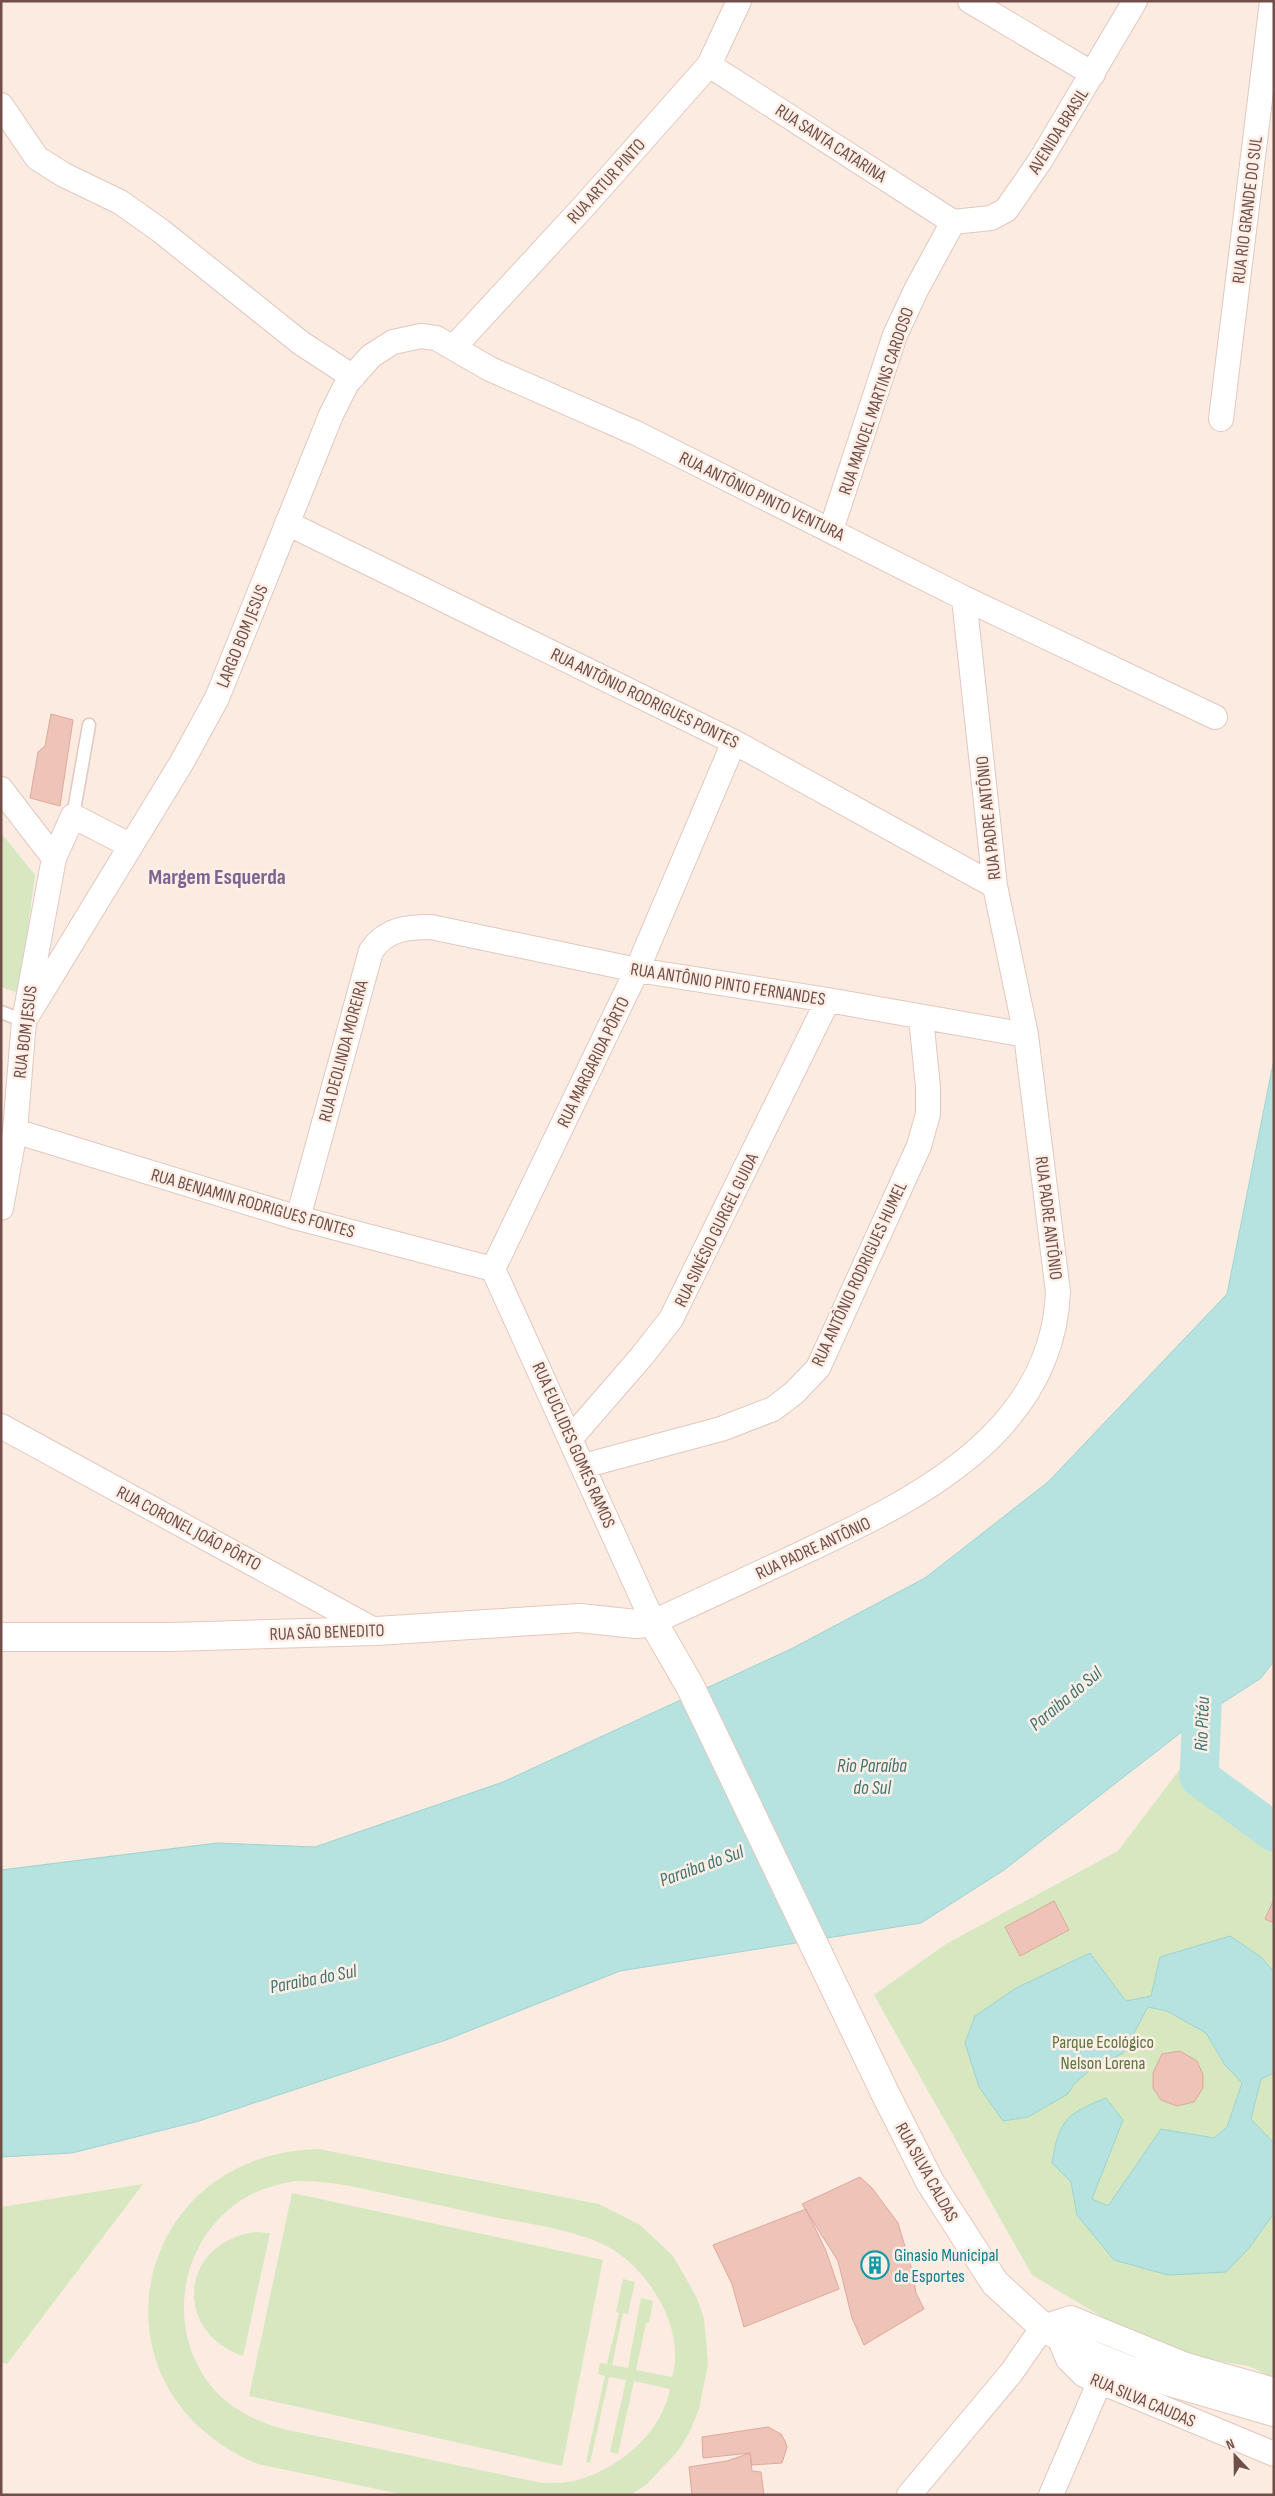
<svg xmlns="http://www.w3.org/2000/svg" width="1275" height="2496" font-family="'Sofia Sans Condensed',sans-serif">
<rect width="100%" height="100%" fill="#fbebe0"/>
<!-- green -->
<path fill="#d7e7c0" fill-rule="evenodd" d="M1,833L35,875L19,993L1,987Z
M1180,1769L1252,1816L1274,1826V2378L1249,2366L1187,2356L1139,2339L1032,2275L874,1995L946,1944L1118,1851Z
M318,2149L599,2204L640,2225L673,2256L696,2296L704,2318L708,2364L699,2409L690,2431L678,2451L647,2484L630,2495H405L258,2464C82,2391 129,2154 318,2149ZM294,2181C327,2180 356,2187 388,2194C420,2201 452,2208 484,2215C522,2223 583,2230 615,2251C652,2275 686,2332 672,2377L636,2370L646,2323H649L653,2301L641,2298L628,2368L612,2365L623,2313L628,2314L635,2282L623,2279L616,2312L619,2313L607,2364L600,2363L598,2374L605,2376L586,2462L590,2463L609,2377L626,2380L610,2452L618,2454L634,2381L670,2389C662,2431 623,2465 584,2478C571,2483 556,2483 542,2483L283,2429C256,2421 230,2409 212,2387C161,2325 182,2228 254,2193C267,2187 281,2184 294,2181Z
M143,2184L7,2364L1,2362V2207Z
M292,2193L603,2260L562,2466L249,2396Z
M256,2232L270,2233L243,2356C171,2331 181,2241 256,2232Z"/>
<!-- water -->
<path fill="#b6e2e0" stroke="#9dd4d1" d="M1274,1059V1661L1261,1678L1201,1717L1004,1870L921,1923L620,1971L446,2040L199,2121L72,2153L1,2157V1870L217,1843L315,1847L503,1782L791,1649L925,1578L1048,1482L1227,1294Z
M1230,1936L1261,1957L1274,1972V2073L1261,2079L1251,2119L1274,2143V2213L1250,2247L1226,2272L1168,2275L1114,2260L1077,2215L1071,2182L1052,2163C1059,2120 1066,2114 1106,2098L1123,2120L1092,2199L1108,2206L1161,2129L1214,2138L1227,2127L1242,2083L1225,2065L1206,2033L1167,2011L1148,2007L1123,2053L1089,2071L1074,2084L1068,2094L1028,2117L1003,2121L979,2087L965,2043L975,2016L1016,1988L1090,1953L1126,2001L1151,1996L1160,1957Z"/>
<g fill="none" stroke-linecap="round" stroke-linejoin="round">
<!-- river -->
<path stroke="#b6e2e0" stroke-width="39" d="M1204,1663L1199,1777L1274,1832"/>
</g>
<!-- building -->
<path fill="#eec4b9" stroke="#e0a79b" d="M51,714L73,720L60,806L30,798L38,752L45,746Z
M1274,1899V1923L1265,1919Z
M1054,1901L1069,1930L1020,1956L1005,1927Z
M1180,2051L1197,2061L1203,2075V2088L1194,2102L1177,2106L1161,2100L1153,2088V2073L1162,2054Z
M860,2177L872,2188L898,2223L912,2270L916,2293L924,2309L864,2345L852,2318L838,2261L802,2204Z
M806,2209L826,2251L839,2289L744,2327L732,2284L713,2245Z
M768,2427L781,2434L785,2441L787,2447L782,2463L752,2465L750,2453L703,2458L702,2437Z
M750,2453L752,2471L761,2472L764,2495H692L689,2467L727,2461Z"/>
<g fill="none" stroke-linecap="round" stroke-linejoin="round">
<!-- lane casing -->
<g stroke="#e0c8c0" stroke-width="15">
<path id="lane" d="M73,816L89,725
M1,1012L24,1021"/>
</g>
<!-- street casing -->
<g stroke="#e0c8c0" stroke-width="26">
<path id="street" d="M970,1L1093,74
M709,65L953,222
M1,105L37,158L64,175L120,202L161,231L301,343L353,377
M953,222L991,218L1006,210L1040,161L1135,1
M454,347L586,204L709,65L739,1
M1221,419L1272,1
M287,523L734,742L995,886
M831,530L895,335L917,288L953,222
M1,789L54,858
M24,1021L182,762L217,698L331,415L347,383L371,356L393,342L421,336L436,338L490,369L638,434L964,598L1215,717
M15,1131L298,1218L493,1269
M1,1208L15,1131L24,1021L54,858L73,816L131,846
M298,1218L371,951C386,929 406,927 431,927L637,970L828,1000L1026,1035
M493,1269L653,1622C702,1600 751,1577 800,1554C913,1501 1052,1435 1058,1292L1026,1035L995,886L964,598
M493,1269L637,970L734,742
M1,1426L376,1631
M571,1438L642,1356L671,1319L828,1000
M583,1466L721,1429L773,1409L794,1393L818,1368L919,1146L928,1114V1087L921,1018
M1059,2337L1068,2359L1084,2375L1274,2454
M909,2495L1011,2373L1043,2327L1071,2318L1186,2365L1274,2390
M1051,2495L1100,2381"/>
</g>
<!-- secondary casing -->
<g stroke="#e5c8bd" stroke-width="30">
<path id="secondary" d="M1,1637H171L376,1631L580,1618L636,1624L653,1622L690,1686L885,2093L930,2182L995,2283L1043,2327L1092,2355L1129,2370L1274,2412"/>
</g>
<!-- lane -->
<use href="#lane" stroke="#fff" stroke-width="12"/>
<!-- street -->
<use href="#street" stroke="#fff" stroke-width="24"/>
<!-- secondary -->
<use href="#secondary" stroke="#fff" stroke-width="28"/>
</g>
<!-- icons -->
<defs>
<g id="building-ring" transform="scale(1.4375)"><circle r="9.5" fill="#feefe6" stroke="#0f9aa8" stroke-width="1.5"/><path d="M-4-6H4V6H1V3H-1V6H-4ZM-2.5-4.3h1.7v1.8h-1.7ZM.8-4.3h1.7v1.8H.8ZM-2.5-1h1.7V.8h-1.7ZM.8-1h1.7V.8H.8Z" fill="#0f9aa8"/></g>
</defs>
<g fill-rule="evenodd">
<use href="#building-ring" x="875" y="2265"/>
</g>
<g text-anchor="middle" stroke-width="5" stroke-linejoin="round" paint-order="stroke">
<!-- street labels -->
<g font-size="18" fill="#704f49" stroke="#feefe6">
<text transform="translate(1058 131) rotate(-58)" y="6">AVENIDA BRASIL</text>
<text transform="translate(831 143) rotate(33)" y="6">RUA SANTA CATARINA</text>
<text transform="translate(606 181) rotate(-48)" y="6">RUA ARTUR PINTO</text>
<text transform="translate(1247 210) rotate(-83)" y="6">RUA RIO GRANDE DO SUL</text>
<text transform="translate(876 401) rotate(-71)" y="6">RUA MANOEL MARTINS CARDOSO</text>
<text transform="translate(762 496) rotate(26)" y="6">RUA ANTÔNIO PINTO VENTURA</text>
<text transform="translate(242 636) rotate(-68)" y="6">LARGO BOM JESUS</text>
<text transform="translate(645 698) rotate(26)" y="6">RUA ANTÔNIO RODRIGUES PONTES</text>
<text transform="translate(988 818) rotate(-96)" y="6">RUA PADRE ANTÔNIO</text>
<text transform="translate(728 984) rotate(9)" y="6">RUA ANTÔNIO PINTO FERNANDES</text>
<text transform="translate(25 1032) rotate(-83)" y="6">RUA BOM JESUS</text>
<text transform="translate(343 1051) rotate(-75)" y="6">RUA DEOLINDA MOREIRA</text>
<text transform="translate(593 1062) rotate(-64)" y="6">RUA MARGARIDA PÔRTO</text>
<text transform="translate(253 1203) rotate(16)" y="6">RUA BENJAMIN RODRIGUES FONTES</text>
<text transform="translate(1049 1218) rotate(83)" y="6">RUA PADRE ANTÔNIO</text>
<text transform="translate(716 1230) rotate(-64)" y="6">RUA SINÉSIO GURGEL GUIDA</text>
<text transform="translate(859 1274) rotate(-65)" y="6">RUA ANTÔNIO RODRIGUES HUMEL</text>
<text transform="translate(574 1445) rotate(66)" y="6">RUA EUCLIDES GOMES RAMOS</text>
<text transform="translate(189 1528) rotate(28)" y="6">RUA CORONEL JOÃO PÔRTO</text>
<text transform="translate(813 1548) rotate(-25)" y="6">RUA PADRE ANTÔNIO</text>
<text transform="translate(327 1632) rotate(-2)" y="6">RUA SÃO BENEDITO</text>
<text transform="translate(927 2172) rotate(61)" y="6">RUA SILVA CALDAS</text>
<text transform="translate(1143 2400) rotate(23)" y="6">RUA SILVA CAUDAS</text>
</g>
<!-- park labels -->
<g font-size="18" fill="#5c7542" stroke="#feefe6">
<text x="1103" y="2048">Parque Ecológico<tspan x="1103" dy="21">Nelson Lorena</tspan></text>
</g>
<!-- culture labels -->
<g font-size="18" fill="#0d838f" stroke="#feefe6" text-anchor="start">
<text x="894" y="2261">Ginasio Municipal<tspan x="894" dy="21">de Esportes</tspan></text>
</g>
<!-- water labels -->
<g font-size="19" font-style="italic" fill="#3e7573" stroke="#feefe6">
<text transform="translate(1065 1698) rotate(-40)" y="7">Paraiba do Sul</text>
<text transform="translate(1201 1724) rotate(-88)" y="7">Rio Pitéu</text>
<text x="872" y="1772">Rio Paraíba<tspan x="872" dy="22">do Sul</tspan></text>
<text transform="translate(701 1865) rotate(-20)" y="7">Paraiba do Sul</text>
<text transform="translate(313 1978) rotate(-11)" y="7">Paraiba do Sul</text>
</g>
<!-- district labels -->
<g font-size="22" font-weight="bold" fill="#7a6593" stroke="#feefe6">
<text x="217" y="884">Margem Esquerda</text>
</g>
</g>
<!-- border -->
<rect width="1275" height="2496" fill="none" stroke="#704f49" stroke-width="5"/>
<!-- north arrow -->
<g transform="translate(1235 2456) rotate(338)" stroke="#feefe6" stroke-width="4" paint-order="stroke">
<path d="M0-4L9 19L0 12L-9 19Z" fill="#704f49"/>
<text y="-8" font-size="14" font-weight="bold" text-anchor="middle" fill="#704f49">N</text>
</g>
</svg>
